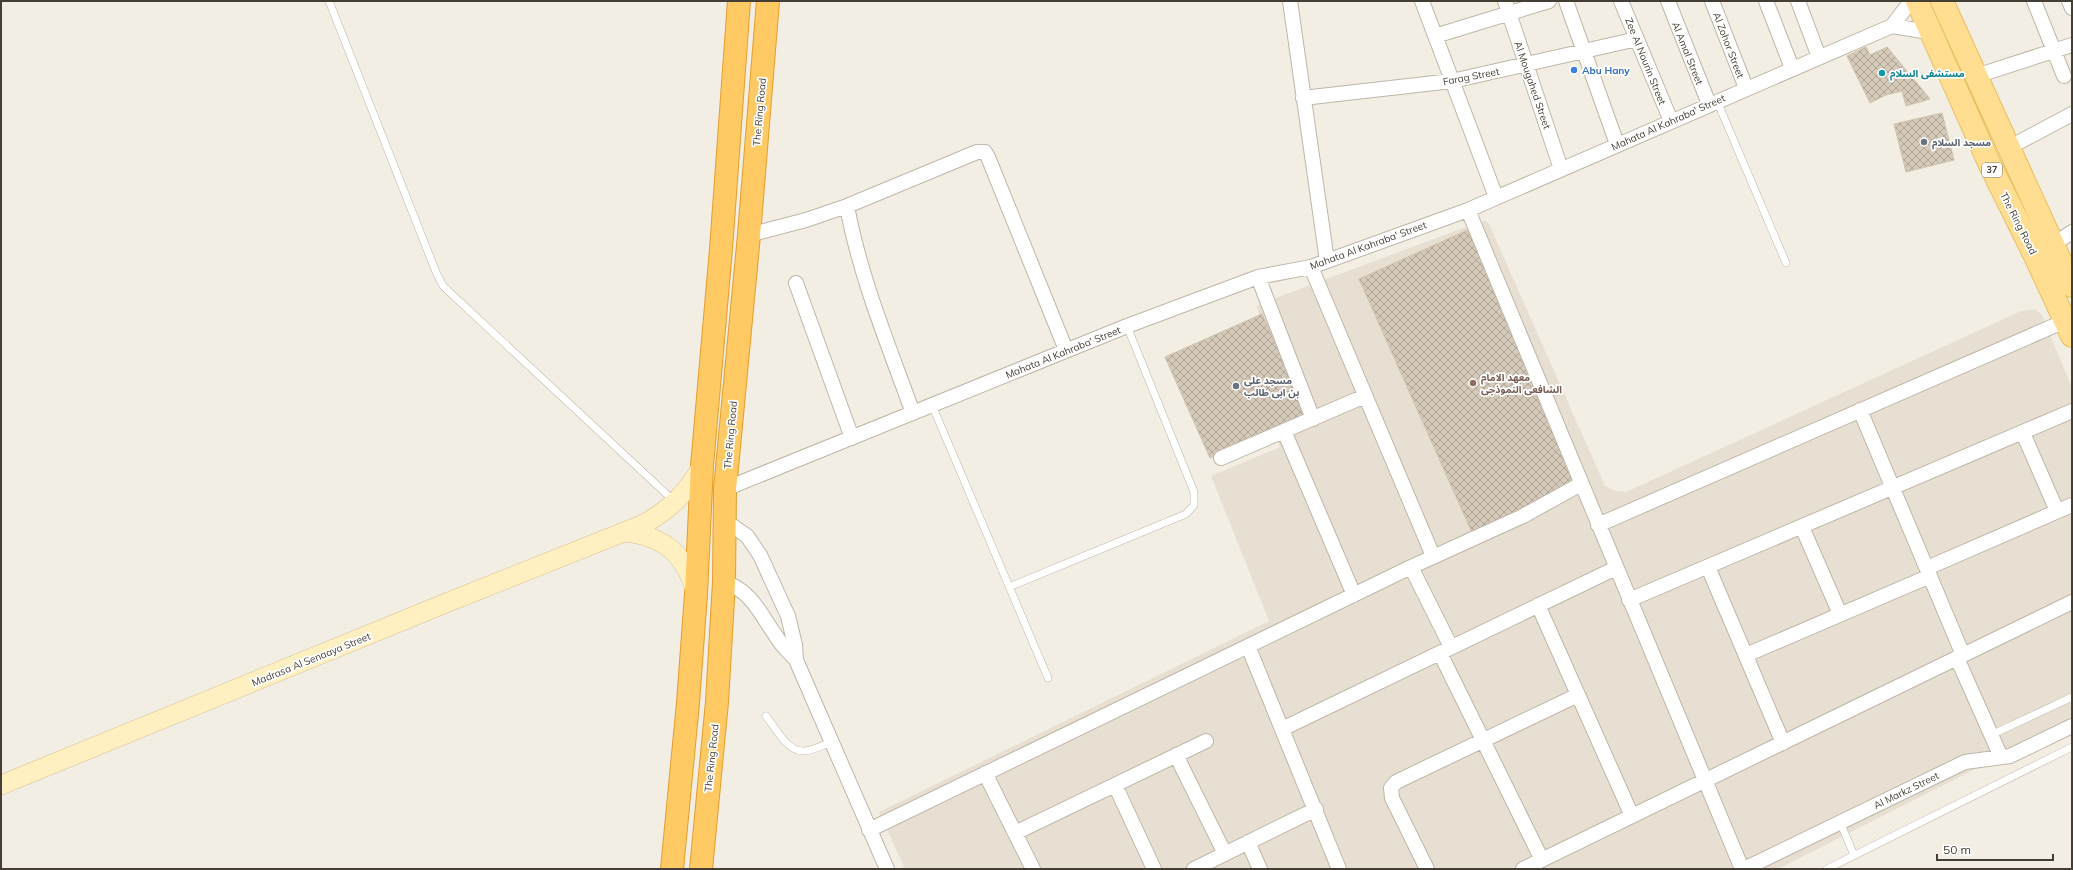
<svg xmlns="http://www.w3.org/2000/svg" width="2073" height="870" font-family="Mulish,'Noto Sans Arabic',sans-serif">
<defs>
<pattern id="building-cross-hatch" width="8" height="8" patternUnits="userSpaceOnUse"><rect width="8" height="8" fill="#d5cab9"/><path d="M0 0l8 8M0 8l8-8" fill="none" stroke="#afa597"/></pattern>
</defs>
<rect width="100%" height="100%" fill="#f3eee4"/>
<!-- residential -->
<path fill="#e7e0d2" d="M1482,221H1486L1489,224L1605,486L1615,491L1626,492L2021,311L2035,309L2042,315L2072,388V720L1778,869H905L879,812L1269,621L1211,476L1280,447L1269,420L1298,408L1258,311L1257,307L1259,304Z"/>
<!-- building -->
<path fill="url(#building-cross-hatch)" stroke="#d0c2ac" d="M1866,47L1870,55L1887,47L1930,99L1906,106L1902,91L1886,95L1870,103L1847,56Z
M1942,113L1954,160L1906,172L1894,124Z
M1472,228L1588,487L1474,537L1359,279Z
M1262,314L1307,415L1210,458L1165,357Z"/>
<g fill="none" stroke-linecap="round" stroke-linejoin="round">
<!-- lane casing -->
<g stroke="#bfb6a7" stroke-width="8">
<path id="lane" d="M329,1L436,272L443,286L674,501
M1717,101L1786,263
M932,405L1048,678
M1009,587L1186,514L1194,505V492L1127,326
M766,716C775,727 787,752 804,751C813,751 823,745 831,742
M1991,735L2072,697
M1840,822L1854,855
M1827,869L2072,747"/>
</g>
<!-- street casing -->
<g stroke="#bfb6a7" stroke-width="16">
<path id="street" d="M1290,1L1327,261
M1422,1L1496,197
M1505,1L1561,169
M1566,1L1617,144
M1621,1L1671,121
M1668,1L1709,104
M1712,1L1746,88
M1766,1L1792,68
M1798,1L1819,57
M2034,1L2064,76
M2069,1L2072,8
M1892,26L1929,32
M1435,36L1549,1
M1976,76L2072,45
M1303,98L1452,81L1637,39
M2008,148L2072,114
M847,206C860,277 888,344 913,413
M1468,210L1742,869
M749,235L806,220L847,206L977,152H985L988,157L1066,350
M2052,245L2072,232
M1311,267L1433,556
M1258,277L1313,419
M796,283L852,438
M1860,410L1963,655
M1284,431L1354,595
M2023,433L2057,511
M1221,458L1365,396
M725,489L1127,326L1258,277L1311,267L1327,261L1468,210L1892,26L1911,1
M724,520L747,536L760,555L788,616L795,645L796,660L887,869
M1598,525L2065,321
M1802,527L1840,614
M1411,567L1451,647
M1708,567L1783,743
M1927,568L2072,505
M724,582C751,590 761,615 776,636C781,645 789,652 796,660
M1629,600L2072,411
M1538,605L1632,816
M1248,646L1339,869
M1440,653L1542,860
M1746,655L1930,576
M1957,658L2001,757
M1282,729L1616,568
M1176,755L1225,854
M985,773L1033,869
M1115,785L1154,869
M869,830L1411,567L1523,516L1581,484
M1015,833L1206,741
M1248,842L1260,869
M1194,869L1316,809
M1427,869L1392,798L1391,788L1396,782L1578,695
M1523,869L2072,602
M1744,869L1965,762L2010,756L2072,726"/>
</g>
<!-- secondary casing -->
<g stroke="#d5c292" stroke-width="20">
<path id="secondary" d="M625,532C663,536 684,553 695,590
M1,785L451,601L644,524C672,508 686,493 702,466"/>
</g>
<!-- primary casing -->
<g stroke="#e8bd5d" stroke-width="24">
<path id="primary" d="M1917,1L1989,163L2035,256L2072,336
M1942,1L2072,286"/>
</g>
<!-- highway casing -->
<g stroke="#e39e2e" stroke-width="24">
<path id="highway" d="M672,869L688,703L696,594L702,466L721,249L739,1
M701,869L717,702L724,582L725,489L749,235L768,1"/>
</g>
<!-- lane -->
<use href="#lane" stroke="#fff" stroke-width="7"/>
<!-- street -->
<use href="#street" stroke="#fff" stroke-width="14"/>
<!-- secondary -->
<use href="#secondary" stroke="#fff0c2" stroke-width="19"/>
<!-- primary -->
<use href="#primary" stroke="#ffde91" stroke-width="22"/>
<!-- highway -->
<use href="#highway" stroke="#ffc963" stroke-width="22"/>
</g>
<!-- markers -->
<circle fill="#3f7fe0" stroke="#fff" stroke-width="1.5" cx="1574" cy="70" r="4"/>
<circle fill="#0f9aa8" stroke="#fff" stroke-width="1.5" cx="1882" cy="73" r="4"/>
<g fill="#6b7280" stroke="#fff" stroke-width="1.5">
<circle cx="1924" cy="142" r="4"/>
<circle cx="1236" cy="386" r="4"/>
</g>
<circle fill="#8d6e63" stroke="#fff" stroke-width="1.5" cx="1473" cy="383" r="4"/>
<g text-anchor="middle" stroke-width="3.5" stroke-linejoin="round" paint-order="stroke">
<!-- shield labels -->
<rect fill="#fff" stroke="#7d7871" stroke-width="1" x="1982" y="163" width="20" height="14" rx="3"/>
<g font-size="9" font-weight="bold" fill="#453e34">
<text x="1992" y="173">37</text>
</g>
<!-- street labels -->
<g font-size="10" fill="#453e34" stroke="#fff">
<text transform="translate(1729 45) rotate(69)" y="4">Al Zohor Street</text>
<text transform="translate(1688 53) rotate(68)" y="4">Al Amal Street</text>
<text transform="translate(1646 61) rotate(68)" y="4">Zee Al Nourin Street</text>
<text transform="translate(1471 76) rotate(-11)" y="4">Farag Street</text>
<text transform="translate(1533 85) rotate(71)" y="4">Al Mougahed Street</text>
<text transform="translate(759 112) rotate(-85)" y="4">The Ring Road</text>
<text transform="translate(1668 122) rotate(-24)" y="4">Mahata Al Kahraba' Street</text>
<text transform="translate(2019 223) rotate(63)" y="4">The Ring Road</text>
<text transform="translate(1368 245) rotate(-20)" y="4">Mahata Al Kahraba' Street</text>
<text transform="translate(1063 352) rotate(-22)" y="4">Mahata Al Kahraba' Street</text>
<text transform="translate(730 435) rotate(-85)" y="4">The Ring Road</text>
<text transform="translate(311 659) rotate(-22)" y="4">Madrasa Al Senaaya Street</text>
<text transform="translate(711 758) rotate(-84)" y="4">The Ring Road</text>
<text transform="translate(1906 790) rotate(-26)" y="4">Al Markz Street</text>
</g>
<!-- shop labels -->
<g font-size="10" font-weight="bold" fill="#366cbe" stroke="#fff" text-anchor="start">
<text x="1582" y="74">Abu Hany</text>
</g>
<!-- culture labels -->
<g font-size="10" font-weight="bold" fill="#0d838f" stroke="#fff" text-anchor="start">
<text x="1890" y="77">مستشفى السلام</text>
</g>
<!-- worship labels -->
<g font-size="10" font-weight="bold" fill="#5b616d" stroke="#fff" text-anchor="start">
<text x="1932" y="146">مسجد السلام</text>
<text x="1244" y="384">مسجد على<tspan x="1244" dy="12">بن ابى طالب</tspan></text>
</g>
<!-- education labels -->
<g font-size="10" font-weight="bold" fill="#785e54" stroke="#fff" text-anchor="start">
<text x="1481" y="381">معهد الامام<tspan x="1481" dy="12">الشافعى النموذجى</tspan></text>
</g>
</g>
<!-- border -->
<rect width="2073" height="870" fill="none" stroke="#453e34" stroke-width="4"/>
<!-- scale -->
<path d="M1937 854v6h116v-6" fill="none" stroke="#453e34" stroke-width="2"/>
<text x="1943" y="854" font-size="12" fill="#453e34" stroke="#ffffff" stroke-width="3" paint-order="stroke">50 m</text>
</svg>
